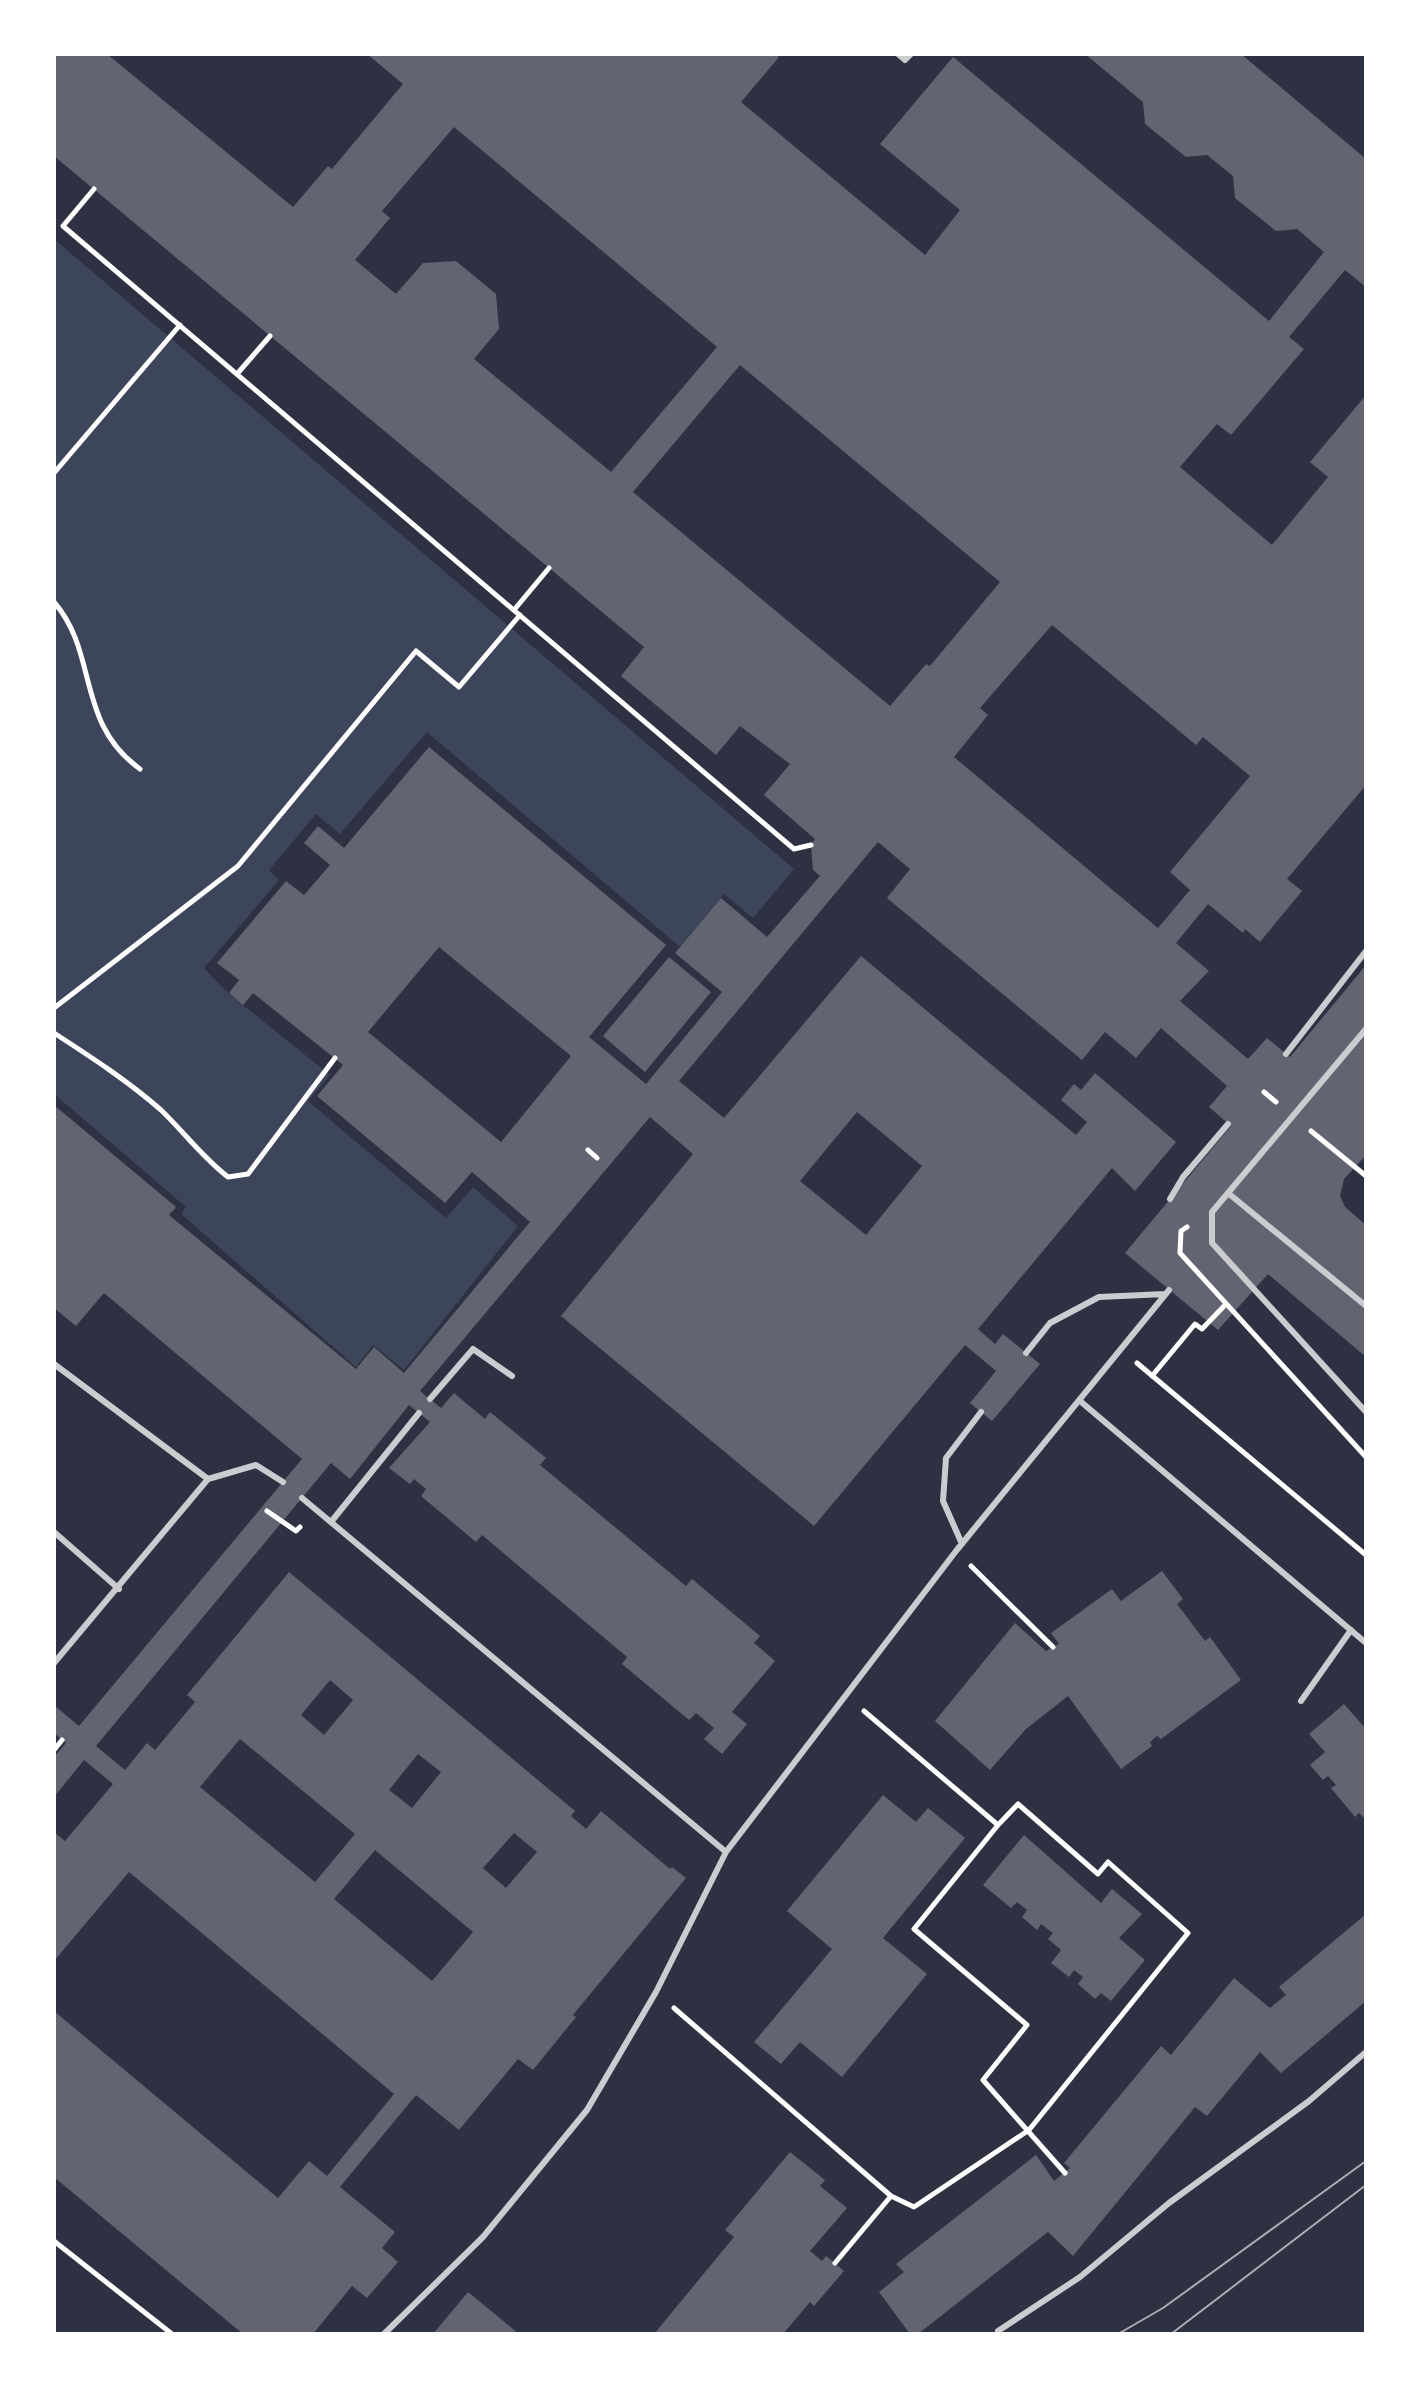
<svg xmlns="http://www.w3.org/2000/svg" width="1420" height="2388" font-family="Karla,sans-serif">
<rect width="100%" height="100%" fill="#2d3142"/>
<!-- green -->
<path fill="#3c4559" d="M54,239L794,869L753,918L724,894L680,947L427,732L340,834L316,814L269,870L279,880L204,968L228,993L330,1075L308,1101L446,1218L473,1187L518,1226L404,1370L373,1345L356,1367L181,1214L186,1207L54,1094Z"/>
<!-- building -->
<path fill="#626471" fill-rule="evenodd" d="M54,54H107L293,207L328,166L332,169L403,84L367,54H775L779,57L741,102L925,255L960,210L880,144L953,57L1269,321L1324,252L1297,229L1276,231L1235,198L1233,176L1207,155L1186,157L1145,124L1143,102L1085,54H1241L1366,159V287L1345,270L1289,337L1304,349L1231,435L1217,424L1180,467L1272,545L1328,477L1310,462L1366,395V785L1287,879L1302,891L1260,942L1245,929L1243,933L1208,904L1176,943L1209,971L1180,1001L1248,1059L1267,1038L1290,1057L1366,965V1155L1344,1179L1340,1196L1345,1207L1366,1225V1357L1268,1274L1218,1330L1125,1253L1231,1126L1209,1107L1227,1086L1161,1028L1136,1058L1105,1032L1082,1060L887,898L910,869L878,842L679,1081L724,1118L861,956L1076,1135L1087,1122L1061,1100L1074,1084L1081,1090L1095,1073L1176,1142L1135,1191L1112,1168L978,1329L995,1344L1003,1334L1040,1364L992,1421L970,1403L996,1371L965,1345L814,1526L561,1316L693,1154L650,1117L420,1391L441,1408L454,1393L485,1419L490,1412L546,1458L540,1465L686,1586L692,1579L760,1636L754,1643L775,1661L732,1712L747,1724L722,1754L704,1739L714,1728L696,1713L689,1720L622,1664L627,1657L482,1535L476,1542L421,1496L426,1489L414,1479L410,1484L389,1468L430,1422L409,1405L350,1479L331,1463L96,1746L125,1770L147,1743L155,1750L195,1702L187,1695L289,1572L575,1811L571,1816L586,1829L601,1811L670,1869L672,1867L686,1878L573,2015L576,2017L533,2070L518,2059L459,2130L416,2095L340,2187L395,2232L382,2248L398,2262L367,2298L352,2286L313,2334H243L54,2177V2011L278,2198L309,2161L327,2176L394,2094L129,1872L54,1961V1832L65,1841L113,1784L84,1760L54,1797V1757L66,1743L54,1733V1705L79,1726L302,1459L104,1293L76,1326L54,1308V1105L176,1207L169,1215L356,1369L374,1347L404,1373L530,1222L472,1172L445,1203L317,1096L343,1065L253,993L243,1005L229,993L239,980L217,963L286,881L304,895L330,865L304,843L318,826L344,848L429,747L666,945L589,1037L646,1084L722,992L675,953L721,898L767,937L820,876L813,870L811,845L815,839L764,795L790,764L740,726L716,755L621,676L644,647L54,156ZM454,127L717,347L611,472L474,359L499,329L496,294L456,261L423,263L396,294L355,260L390,218L382,211ZM740,365L1000,582L930,666L926,664L890,706L633,492ZM1052,625L1196,745L1203,737L1250,776L1170,872L1190,890L1158,928L954,757L988,715L980,708ZM439,947L571,1056L501,1142L368,1032ZM857,1112L922,1166L866,1235L800,1181ZM330,1680L353,1700L324,1735L301,1715ZM240,1739L355,1834L315,1882L200,1787ZM418,1754L441,1772L412,1808L389,1790ZM514,1833L537,1852L506,1888L483,1868ZM375,1850L473,1932L432,1981L334,1899Z
M669,957L711,992L645,1072L603,1036Z
M1162,1571L1183,1599L1177,1604L1205,1641L1210,1637L1241,1680L1161,1739L1157,1736L1150,1742L1152,1746L1121,1769L1068,1696L1026,1729L990,1770L935,1721L1015,1623L1046,1651L1059,1644L1051,1633L1112,1589L1121,1601Z
M1344,1704L1366,1729V1820L1359,1813L1355,1817L1331,1788L1336,1785L1328,1776L1323,1780L1310,1765L1325,1752L1309,1734Z
M883,1795L916,1822L928,1808L965,1838L883,1938L927,1974L842,2077L800,2042L781,2064L754,2042L832,1949L787,1911Z
M1024,1835L1101,1903L1112,1889L1142,1914L1119,1938L1145,1960L1111,2001L1101,1993L1095,1999L1078,1984L1083,1977L1074,1970L1069,1977L1051,1963L1061,1950L1048,1939L1053,1933L1041,1924L1037,1930L1022,1917L1027,1910L1017,1902L1011,1908L983,1885Z
M1366,1914V2001L1281,2073L1260,2052L1207,2116L1195,2107L1073,2256L1048,2232L918,2334H910L879,2292L904,2272L896,2264L1036,2155L1054,2181L1070,2168L1064,2163L1161,2046L1171,2055L1234,1978L1270,2008L1286,1995L1279,1987Z
M790,2152L825,2180L820,2186L847,2208L810,2251L822,2261L826,2256L844,2271L814,2306L810,2302L783,2334H654L734,2237L725,2230Z
M468,2292L519,2334H433Z"/>
<g fill="none" stroke-linecap="round" stroke-linejoin="round">
<!-- path -->
<path stroke="#fff" stroke-width="5" d="M94,189L63,226L794,849L811,845
M237,374L270,336
M54,473L180,325
M54,602C99,654 75,722 140,769
M514,610L549,568
M54,1008L238,866L416,651L459,687L520,615
M54,1033C91,1057 128,1081 161,1110C184,1132 202,1157 228,1177L248,1174L335,1058
M1264,1092L1276,1102
M1311,1131L1366,1176
M588,1150L597,1158
M1187,1227L1181,1231L1180,1253L1366,1457
M1137,1363L1366,1555
M1152,1376L1195,1324L1202,1329L1226,1304
M267,1511L296,1531L300,1527
M971,1566L1053,1647
M864,1711L998,1825L914,1929L1027,2025L983,2080L1065,2173
M54,1750L62,1740
M674,2008L891,2196L835,2263
M891,2196L914,2207L1029,2130L1188,1933L1108,1862L1098,1874L1018,1804L998,1825
M54,2241L172,2334"/>
<!-- service -->
<path stroke="#caccd0" stroke-width="6" d="M898,54L905,60L911,54
M1366,1029L1212,1212V1243L1366,1412
M1286,1054L1366,951
M1228,1193L1366,1306
M1170,1199L1183,1177L1228,1124
M1026,1353L1050,1323L1099,1297L1165,1294
M54,1364L208,1479
M430,1399L473,1349L512,1376
M1080,1401L1366,1643
M302,1498L726,1852
M331,1522L419,1413
M54,1532L119,1589
M962,1544L943,1501L946,1458L981,1412
M54,1663L208,1479L256,1465L283,1482
M1301,1701L1351,1630
M998,2331L1080,2277L1169,2203L1309,2101L1366,2052
M384,2334L483,2237L587,2110L656,1992L726,1852L956,1551L1169,1290"/>
<!-- tram -->
<path stroke="#abadb3" stroke-width="2" d="M1118,2334L1163,2308L1366,2161
M1171,2334L1366,2185"/>
</g>
<!-- border -->
<rect width="1420" height="2388" fill="none" stroke="#ffffff" stroke-width="112"/>
</svg>
